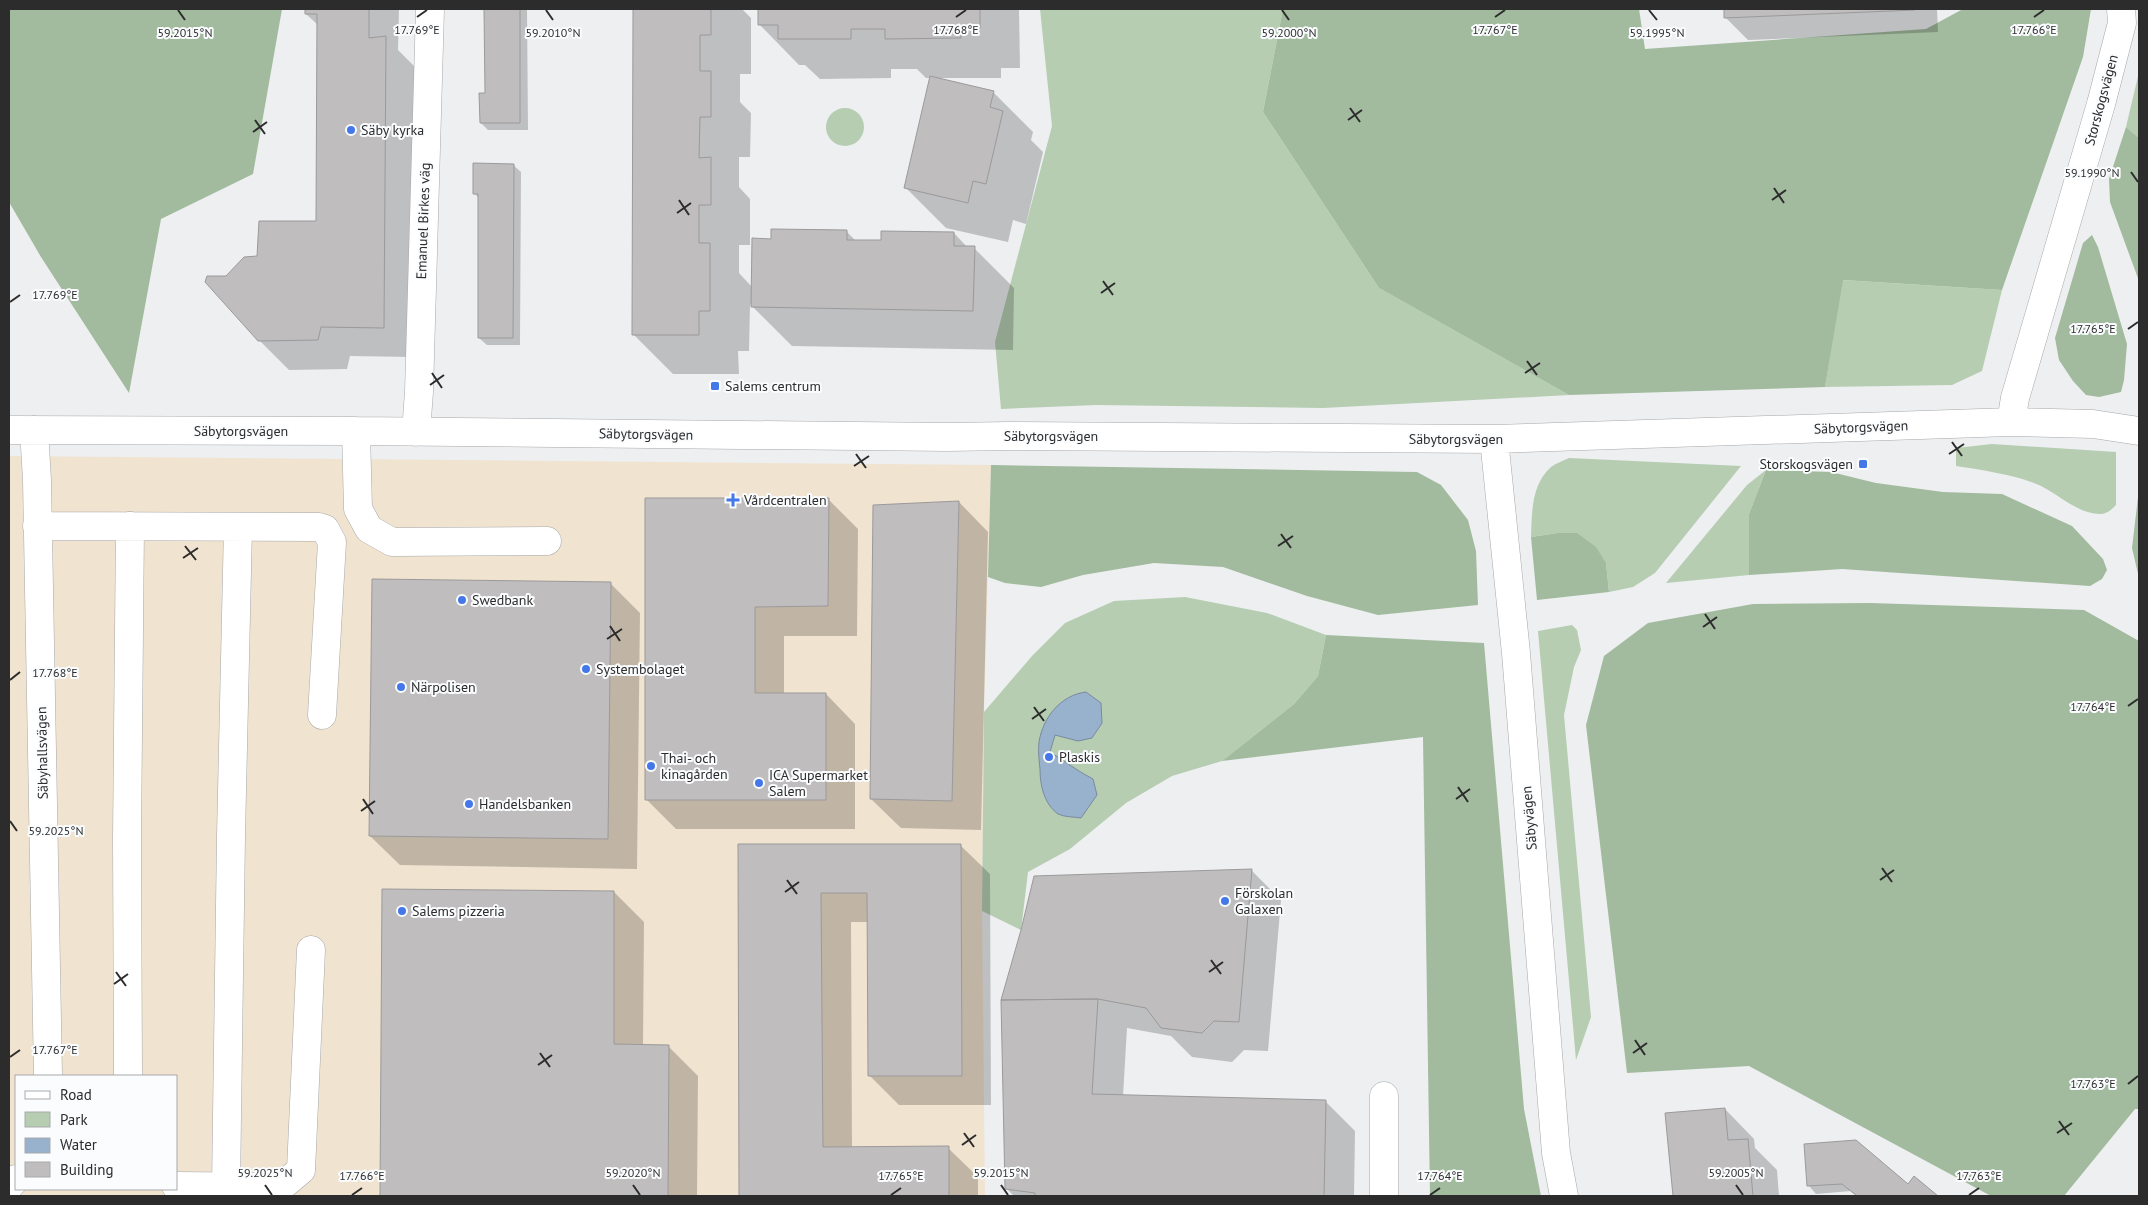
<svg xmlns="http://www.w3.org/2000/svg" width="2148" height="1205" font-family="'PT Sans',sans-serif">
<rect width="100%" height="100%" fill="#edeff1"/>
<!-- commercial -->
<path fill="#f0e3cf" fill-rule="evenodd" d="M9,456L991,465L984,712L982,911L985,1196H9ZM16,1076H176V1189H16Z"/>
<!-- green -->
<path fill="#b6cdb2" d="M1040,9H1283L1263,112L1379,288L1569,395L1323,408L1096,405L1001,409L995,342L1052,126Z
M2139,72V138L2126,127Z
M826 127a19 19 0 1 1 38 0a19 19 0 1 1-38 0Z
M1842,280L2002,290L1982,371L1952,385L1825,387Z
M1992,444L2116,452V505C2111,510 2107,514 2100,514C2076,514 2056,491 2034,483C2010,474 1982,470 1956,466V448Z
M1569,458L1741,466L1655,573L1633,587L1609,592L1606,563L1558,533L1531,537C1532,513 1531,485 1551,467C1556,463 1563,461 1569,458Z
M1766,470L1749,514V575L1666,583L1747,485Z
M1185,597L1267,613L1326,635L1318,676L1294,704L1222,761L1172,776L1126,803L1070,849L1028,872L1021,930L982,911L984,712L1032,656L1065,623L1114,601Z
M1572,625L1577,630L1581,650L1574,667L1564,715L1591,1017L1576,1060L1538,631Z"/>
<!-- forest -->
<path fill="#a2ba9d" d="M9,9H282L253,174L161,219L129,393L41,257L9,202Z
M1283,9H1639L1645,49L1926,29L1963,9H2091L2083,57L2002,290L1843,280L1825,387L1569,395L1379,288L1263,112Z
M2126,127L2139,138V281L2110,202L2109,179Z
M2092,235L2098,247L2127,344L2124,380L2121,392L2099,397L2086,395L2073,381L2059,360L2055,338L2083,243Z
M991,465L1417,472L1441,485L1468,520L1476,551L1478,605L1378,615L1307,596L1223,567L1154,563L1083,575L1041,587L1005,583L988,577Z
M1766,470L1831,472L1876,483L1943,492L2002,494L2072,526L2103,559L2107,570L2102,579L2090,586L1842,569L1749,575V514Z
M2139,489V578L2132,548Z
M1558,533H1577L1596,547L1606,563L1609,592L1537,600L1531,537Z
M1870,603L2084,610L2139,641V1109H2135L2064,1196H1991L1749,1066L1627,1073L1586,725L1604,656L1648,623L1753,604Z
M1326,635L1484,643L1524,1109L1541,1196H1430L1423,737L1222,761L1294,704L1318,676Z"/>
<!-- water -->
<path fill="#98b2ce" stroke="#788a9e" d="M1086,692L1101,703L1102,723L1092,738L1078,741L1055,735L1050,752C1065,761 1077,771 1093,779L1097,795L1081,818C1075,817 1064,817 1058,814C1044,804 1040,785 1040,769C1039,760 1038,750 1039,742C1043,717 1061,695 1086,692Z"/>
<!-- shadow -->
<path fill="#0003" d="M307,9H399L398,50L415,67L413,357L350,356L347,369L289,370L259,340L227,277L317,223L318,25L306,14Z
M486,9H527L528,130H488L481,123L486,94Z
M634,9H742L751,18V74H740V102L751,113L750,157H739V187L750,199V245H739V273L752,287L772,240L847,232L856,241L882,242L954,233L968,248H974L1014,288L1013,350L792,346L750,304L749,351H738L739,374H673L633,334Z
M759,9H1019L1020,68H1001V78H939L993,92L1033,132L1031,140L1043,152L1026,224L1013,220L1008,242L946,228L906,188L931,78H926L917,69H891V78L820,79L805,65H799L759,24Z
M1725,9H1937L1938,32L1748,40L1725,17Z
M513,165L521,172L520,345H487L479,338V198L474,193Z
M646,499H828L858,529L857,636H784V694H826L855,724V829H676L646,799Z
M959,502L988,532L981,830L901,828L871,799Z
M611,584L640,613L637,869L400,865L370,836Z
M739,845H960L990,874L991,1105H899L869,1075V922H851L852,1148H948L978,1177V1196H741Z
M1251,870L1281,900L1268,1051L1244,1050L1232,1062L1192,1057L1171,1036L1127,1028L1123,1096L1326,1102L1355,1131L1354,1196H1014L1006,1188L1003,1000Z
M383,890L614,892L644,922L643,1046H668L698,1076L697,1196H382Z
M1725,1109L1754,1139L1755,1148L1777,1170L1779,1196H1674L1667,1114Z
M1805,1145L1908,1186L1914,1178L1936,1196H1857L1851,1191L1816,1194L1809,1186Z"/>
<!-- building -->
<path fill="#bfbdbe" stroke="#9b999a" d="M305,9H369V38L386,36L384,328L321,327L318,340L258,341L205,282L207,276H226L244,257L257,256L259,221H316L317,14H305Z
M484,9H520V123H480L479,93H485Z
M633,9H711V35H700V71H711V117H700L699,158L711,157V205H699V243H710V311H699V335H632Z
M758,9H980V28L961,29V38L885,39V29H851V39H778V25H758Z
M1724,9H1915V10L1724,18Z
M930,76L994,91L990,107L1003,111L986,184L973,181L968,203L904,188Z
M473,163L514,164L513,338H478V194H473Z
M771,229L847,230V240H881V231L954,232V246H975L973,311L751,307L752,238L771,239Z
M645,498H829L828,606L755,607V693H826V800H645Z
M959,501L952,801L870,799L873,505Z
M372,579L611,582L608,839L369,836Z
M738,844H961L962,1076H868L867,893H821L823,1147L949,1146V1196H739Z
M1252,869L1239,1022L1214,1021L1202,1033L1161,1028L1146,1008L1098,999L1001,1000L1021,930L1034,876Z
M382,889L614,891V1044L669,1045L668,1196H380Z
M1098,999L1092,1094L1326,1100L1324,1196H1035V1193L1005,1189L1001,1000Z
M1725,1108L1728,1140L1748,1139L1753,1196H1673L1665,1113Z
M1856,1140L1908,1184L1914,1176L1938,1196H1857L1842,1184L1807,1186L1804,1144Z"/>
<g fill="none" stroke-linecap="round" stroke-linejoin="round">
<!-- minor casing -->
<g stroke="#a7a8aa" stroke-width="29">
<path id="minor" d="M2011,422L2015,398L2101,104L2122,23L2121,9
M9,430L356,431L948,437L1009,436L1494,439L2011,422L2093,424L2139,431
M34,430L37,480L48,1076
M356,431L358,509L369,529L392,542L547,541
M416,432L419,392L430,9
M1494,439L1516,653L1556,1153L1564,1196
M37,526L319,527L325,529L332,542L322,715
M128,1076L127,838L130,526
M9,1186L16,1179
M176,1186L273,1187L283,1185L301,1170L311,950
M226,1187L231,836L238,527
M1384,1196V1096"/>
</g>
<!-- minor -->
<use href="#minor" stroke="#fff" stroke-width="28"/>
</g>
<!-- ticks -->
<path fill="none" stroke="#2c2c2d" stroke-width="2" d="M178,10L185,20M546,10L553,20M1282,10L1289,20M1649,10L1657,20M417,17L427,10M956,17L966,10M1495,17L1505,10M2034,17L2044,10M1350,108L1360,122M255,120L265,134M1348,120L1362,110M253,132L267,122M2131,172L2138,182M1774,188L1784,203M679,200L689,215M1772,200L1786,190M677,213L691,203M1103,281L1113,295M1101,293L1115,283M10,302L20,295M2128,329L2138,322M1527,361L1537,375M432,373L442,388M1525,373L1540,363M430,385L444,375M1952,442L1962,456M856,454L866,468M1949,454L1964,444M854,466L869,456M1281,534L1291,548M185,546L196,560M1278,546L1293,536M183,558L198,548M1705,614L1715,629M610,626L620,641M1703,627L1717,617M607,639L622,629M10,680L20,672M2128,706L2138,699M1034,707L1044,721M1032,719L1046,709M1458,787L1468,802M363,799L373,814M1456,799L1470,789M361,811L375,801M10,821L17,831M1882,868L1892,882M787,880L797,894M1880,880L1894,870M785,892L799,882M1211,960L1221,974M116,972L126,986M1209,972L1223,962M114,984L128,974M1635,1040L1645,1055M540,1053L550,1067M1633,1053L1647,1043M10,1057L20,1050M538,1065L552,1055M2128,1084L2138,1076M2059,1121L2069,1135M964,1133L974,1147M2057,1133L2072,1123M962,1145L976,1135M265,1185L272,1195M633,1185L640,1195M1001,1185L1008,1195M1736,1185L1743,1195M352,1195L362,1188M891,1195L901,1188M1430,1195L1440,1188M1969,1195L1979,1188"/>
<!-- markers -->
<g fill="#4477e8" stroke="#fafcfe" stroke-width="2">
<circle cx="351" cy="130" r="5"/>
<rect x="710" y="381" width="10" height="10" rx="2.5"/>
<rect x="1858" y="459" width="10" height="10" rx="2.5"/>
<path d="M730.5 492.5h5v5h5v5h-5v5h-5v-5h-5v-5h5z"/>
<circle cx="462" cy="600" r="5"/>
<circle cx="586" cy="669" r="5"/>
<circle cx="401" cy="687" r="5"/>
<circle cx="1049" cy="757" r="5"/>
<circle cx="651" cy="766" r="5"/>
<circle cx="759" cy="783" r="5"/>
<circle cx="469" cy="804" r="5"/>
<circle cx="1225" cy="901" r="5"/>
<circle cx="402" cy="911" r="5"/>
</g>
<g text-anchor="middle" stroke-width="4" stroke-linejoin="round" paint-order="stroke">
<!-- street labels -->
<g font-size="14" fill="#2c2c2d" stroke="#fafcfe">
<text transform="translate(2101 100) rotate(-75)" y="5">Storskogsvägen</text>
<text transform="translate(423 221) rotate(-88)" y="5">Emanuel Birkes väg</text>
<text transform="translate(1861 427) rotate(-2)" y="5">Säbytorgsvägen</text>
<text x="241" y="436">Säbytorgsvägen</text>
<text transform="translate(646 434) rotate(1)" y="5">Säbytorgsvägen</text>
<text x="1051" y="441">Säbytorgsvägen</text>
<text x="1456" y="444">Säbytorgsvägen</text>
<text transform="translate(42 753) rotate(-91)" y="5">Säbyhallsvägen</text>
<text transform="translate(1529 818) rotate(-95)" y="5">Säbyvägen</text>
</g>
<!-- poi labels -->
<g font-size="14" fill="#2c2c2d" stroke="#fafcfe" text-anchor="start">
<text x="361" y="135">Säby kyrka</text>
<text x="725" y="391">Salems centrum</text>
<text x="1853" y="469" text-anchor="end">Storskogsvägen</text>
<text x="744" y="505">Vårdcentralen</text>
<text x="472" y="605">Swedbank</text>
<text x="596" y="674">Systembolaget</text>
<text x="411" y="692">Närpolisen</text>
<text x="1059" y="762">Plaskis</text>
<text x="661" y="763">Thai- och<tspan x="661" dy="16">kinagården</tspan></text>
<text x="769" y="780">ICA Supermarket<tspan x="769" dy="16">Salem</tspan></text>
<text x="479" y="809">Handelsbanken</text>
<text x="1235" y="898">Förskolan<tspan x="1235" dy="16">Galaxen</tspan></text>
<text x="412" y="916">Salems pizzeria</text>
</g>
</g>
<g font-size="12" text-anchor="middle" fill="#2c2c2d" stroke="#fafcfe" stroke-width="4" stroke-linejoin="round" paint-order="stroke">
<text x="956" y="34">17.768°E</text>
<text x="1495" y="34">17.767°E</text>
<text x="2034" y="34">17.766°E</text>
<text x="417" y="34">17.769°E</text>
<text x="185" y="37">59.2015°N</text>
<text x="553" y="37">59.2010°N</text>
<text x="1289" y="37">59.2000°N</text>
<text x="1657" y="37">59.1995°N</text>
<text x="2092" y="177">59.1990°N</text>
<text x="55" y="299">17.769°E</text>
<text x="2093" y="333">17.765°E</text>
<text x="55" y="677">17.768°E</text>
<text x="2093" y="711">17.764°E</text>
<text x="56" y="835">59.2025°N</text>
<text x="55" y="1054">17.767°E</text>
<text x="2093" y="1088">17.763°E</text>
<text x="265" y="1177">59.2025°N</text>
<text x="633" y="1177">59.2020°N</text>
<text x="1001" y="1177">59.2015°N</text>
<text x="1736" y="1177">59.2005°N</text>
<text x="362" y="1180">17.766°E</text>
<text x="901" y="1180">17.765°E</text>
<text x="1440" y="1180">17.764°E</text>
<text x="1979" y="1180">17.763°E</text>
</g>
<!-- border -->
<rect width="2148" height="1205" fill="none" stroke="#2c2c2d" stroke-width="20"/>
<!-- legend -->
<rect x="15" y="1075" width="162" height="115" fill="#fafcfe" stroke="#a8a9aa"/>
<rect x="25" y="1091" width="25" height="8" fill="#ffffff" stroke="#a8a9aa"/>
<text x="60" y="1100" font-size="15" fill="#2c2c2d">Road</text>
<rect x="25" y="1112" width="25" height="15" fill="#b6cdb2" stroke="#a8a9aa"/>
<text x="60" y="1125" font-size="15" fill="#2c2c2d">Park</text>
<rect x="25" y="1138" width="25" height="15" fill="#98b2ce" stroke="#a8a9aa"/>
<text x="60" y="1150" font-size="15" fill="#2c2c2d">Water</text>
<rect x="25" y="1162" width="25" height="15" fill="#bfbdbe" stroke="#a8a9aa"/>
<text x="60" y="1175" font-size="15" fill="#2c2c2d">Building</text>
</svg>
